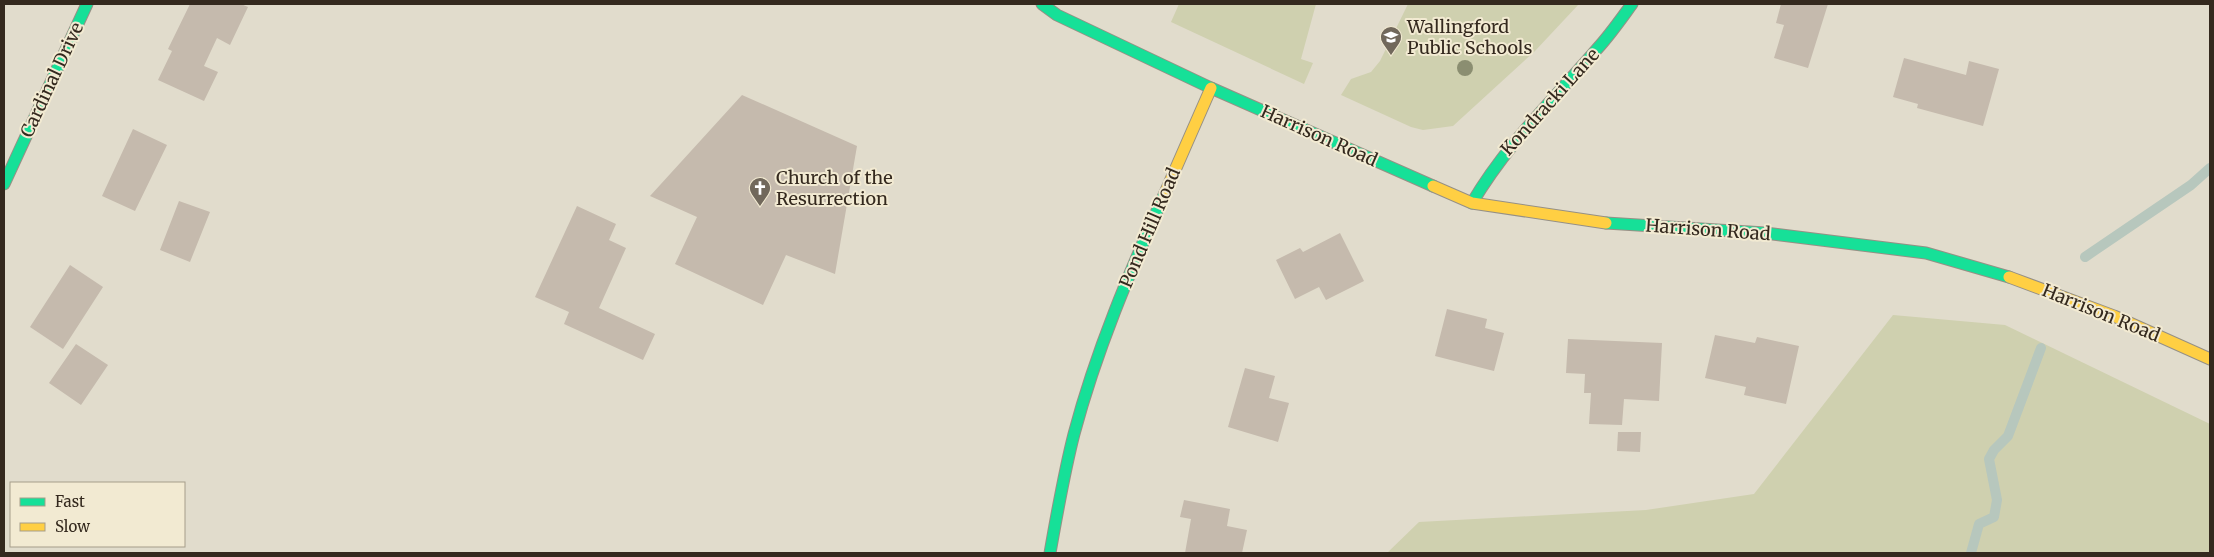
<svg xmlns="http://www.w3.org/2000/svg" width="2214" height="557" font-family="Merriweather,serif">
<rect width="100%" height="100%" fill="#e1dccc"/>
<!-- green -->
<path fill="#cfd0af" d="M1179,4H1316L1301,59L1313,63L1304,84L1171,22Z
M1408,4H1579L1535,51L1453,126L1423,130L1411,127L1341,95L1351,79L1371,72L1380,61Z
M1893,315L2005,325L2210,424V553H1387L1419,522L1646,510L1754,494Z"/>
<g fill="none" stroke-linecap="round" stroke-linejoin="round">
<!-- stream -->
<path stroke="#b7c7bd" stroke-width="10" d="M2085,257L2191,185L2210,168
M1971,553L1979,524L1994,517L1997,500L1989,459L1994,450L2008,436L2041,348"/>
</g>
<!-- building -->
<path fill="#c5baad" d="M190,4H241L248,7L230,45L217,38L204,66L218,72L204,101L158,80L172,51L168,49Z
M1781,4H1828L1808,68L1774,58L1784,25L1776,23Z
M1904,58L1966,75L1969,61L1999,69L1983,126L1917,108L1918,104L1893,97Z
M742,95L857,146L835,274L786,255L763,305L675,264L697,217L650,196Z
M133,129L167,145L135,211L102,196Z
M179,201L210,212L190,262L160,250Z
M577,206L616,224L609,240L626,248L599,308L655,334L643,360L564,324L569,312L535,297Z
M1340,233L1364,281L1326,300L1319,287L1295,299L1276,260L1300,248L1303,252Z
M70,265L103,287L63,349L30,327Z
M1447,309L1487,319L1485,328L1504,333L1494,371L1435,356Z
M1715,335L1755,343L1757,337L1799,346L1786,404L1744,395L1746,387L1705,378Z
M1568,339L1662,343L1659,401L1624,399L1622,425L1589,424L1591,393H1584L1585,374L1566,373Z
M76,344L108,365L81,405L49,383Z
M1245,368L1275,376L1269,398L1289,403L1278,442L1228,427Z
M1618,432H1641L1640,452L1617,451Z
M1184,500L1230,509L1227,526L1247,530L1242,553H1185L1191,519L1180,517Z"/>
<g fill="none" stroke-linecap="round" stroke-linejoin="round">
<!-- fast casing -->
<g stroke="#969085" stroke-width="13">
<path id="fast" d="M1042,4L1057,15L1211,88L1433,186
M4,184L87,4
M1472,203C1506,145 1553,100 1597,49C1610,35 1621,19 1632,4
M1606,223L1765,233L1926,253L2009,277
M1050,553C1057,513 1064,473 1074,434C1096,351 1130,271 1165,193"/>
</g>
<!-- slow casing -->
<g stroke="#969085" stroke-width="13">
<path id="slow" d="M1433,186L1472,203L1606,223
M1165,193L1211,88
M2009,277L2114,316L2210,359"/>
</g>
<!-- fast -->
<use href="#fast" stroke="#16e098" stroke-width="11"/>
<!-- slow -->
<use href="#slow" stroke="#ffcf43" stroke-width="11"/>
</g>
<!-- trees -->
<circle fill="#8b8e71" cx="1465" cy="68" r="8"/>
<!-- icons -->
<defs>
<g id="school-pin" transform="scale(1.125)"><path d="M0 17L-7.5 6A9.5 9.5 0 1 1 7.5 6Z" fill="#71685b" stroke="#f2ead2"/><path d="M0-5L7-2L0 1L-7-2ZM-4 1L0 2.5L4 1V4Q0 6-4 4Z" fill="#fff"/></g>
<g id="church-pin" transform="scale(1.125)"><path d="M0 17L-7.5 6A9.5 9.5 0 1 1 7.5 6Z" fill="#71685b" stroke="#f2ead2"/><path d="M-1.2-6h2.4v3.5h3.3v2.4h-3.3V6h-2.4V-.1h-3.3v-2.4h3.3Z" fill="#fff"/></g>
</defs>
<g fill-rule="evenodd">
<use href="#school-pin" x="1391" y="37"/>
<use href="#church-pin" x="760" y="188"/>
</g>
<g text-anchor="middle" stroke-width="4" stroke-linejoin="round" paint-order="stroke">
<!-- poi labels -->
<g font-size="18" fill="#34291e" stroke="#f2ead2" text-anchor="start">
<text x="1407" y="33">Wallingford<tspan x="1407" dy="21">Public Schools</tspan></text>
<text x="776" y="184">Church of the<tspan x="776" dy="21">Resurrection</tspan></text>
</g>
<!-- street labels -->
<g font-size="18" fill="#34291e" stroke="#f2ead2">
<text transform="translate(52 80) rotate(-65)" y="6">Cardinal Drive</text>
<text transform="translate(1550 102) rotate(-48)" y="6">Kondracki Lane</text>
<text transform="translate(1319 136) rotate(24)" y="6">Harrison Road</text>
<text transform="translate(1150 228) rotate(-67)" y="6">Pond Hill Road</text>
<text transform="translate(1708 230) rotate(4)" y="6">Harrison Road</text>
<text transform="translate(2101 313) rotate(22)" y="6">Harrison Road</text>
</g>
</g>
<!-- border -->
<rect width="2214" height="557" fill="none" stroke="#34291e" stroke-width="10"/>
<!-- legend -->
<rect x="10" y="482" width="175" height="65" fill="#f2ead2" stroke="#a69d8a"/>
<rect x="20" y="498" width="25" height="8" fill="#16e098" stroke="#a69d8a"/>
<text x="55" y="507" font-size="15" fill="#34291e">Fast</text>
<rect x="20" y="523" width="25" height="8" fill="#ffcf43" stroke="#a69d8a"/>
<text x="55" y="532" font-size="15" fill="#34291e">Slow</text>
</svg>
